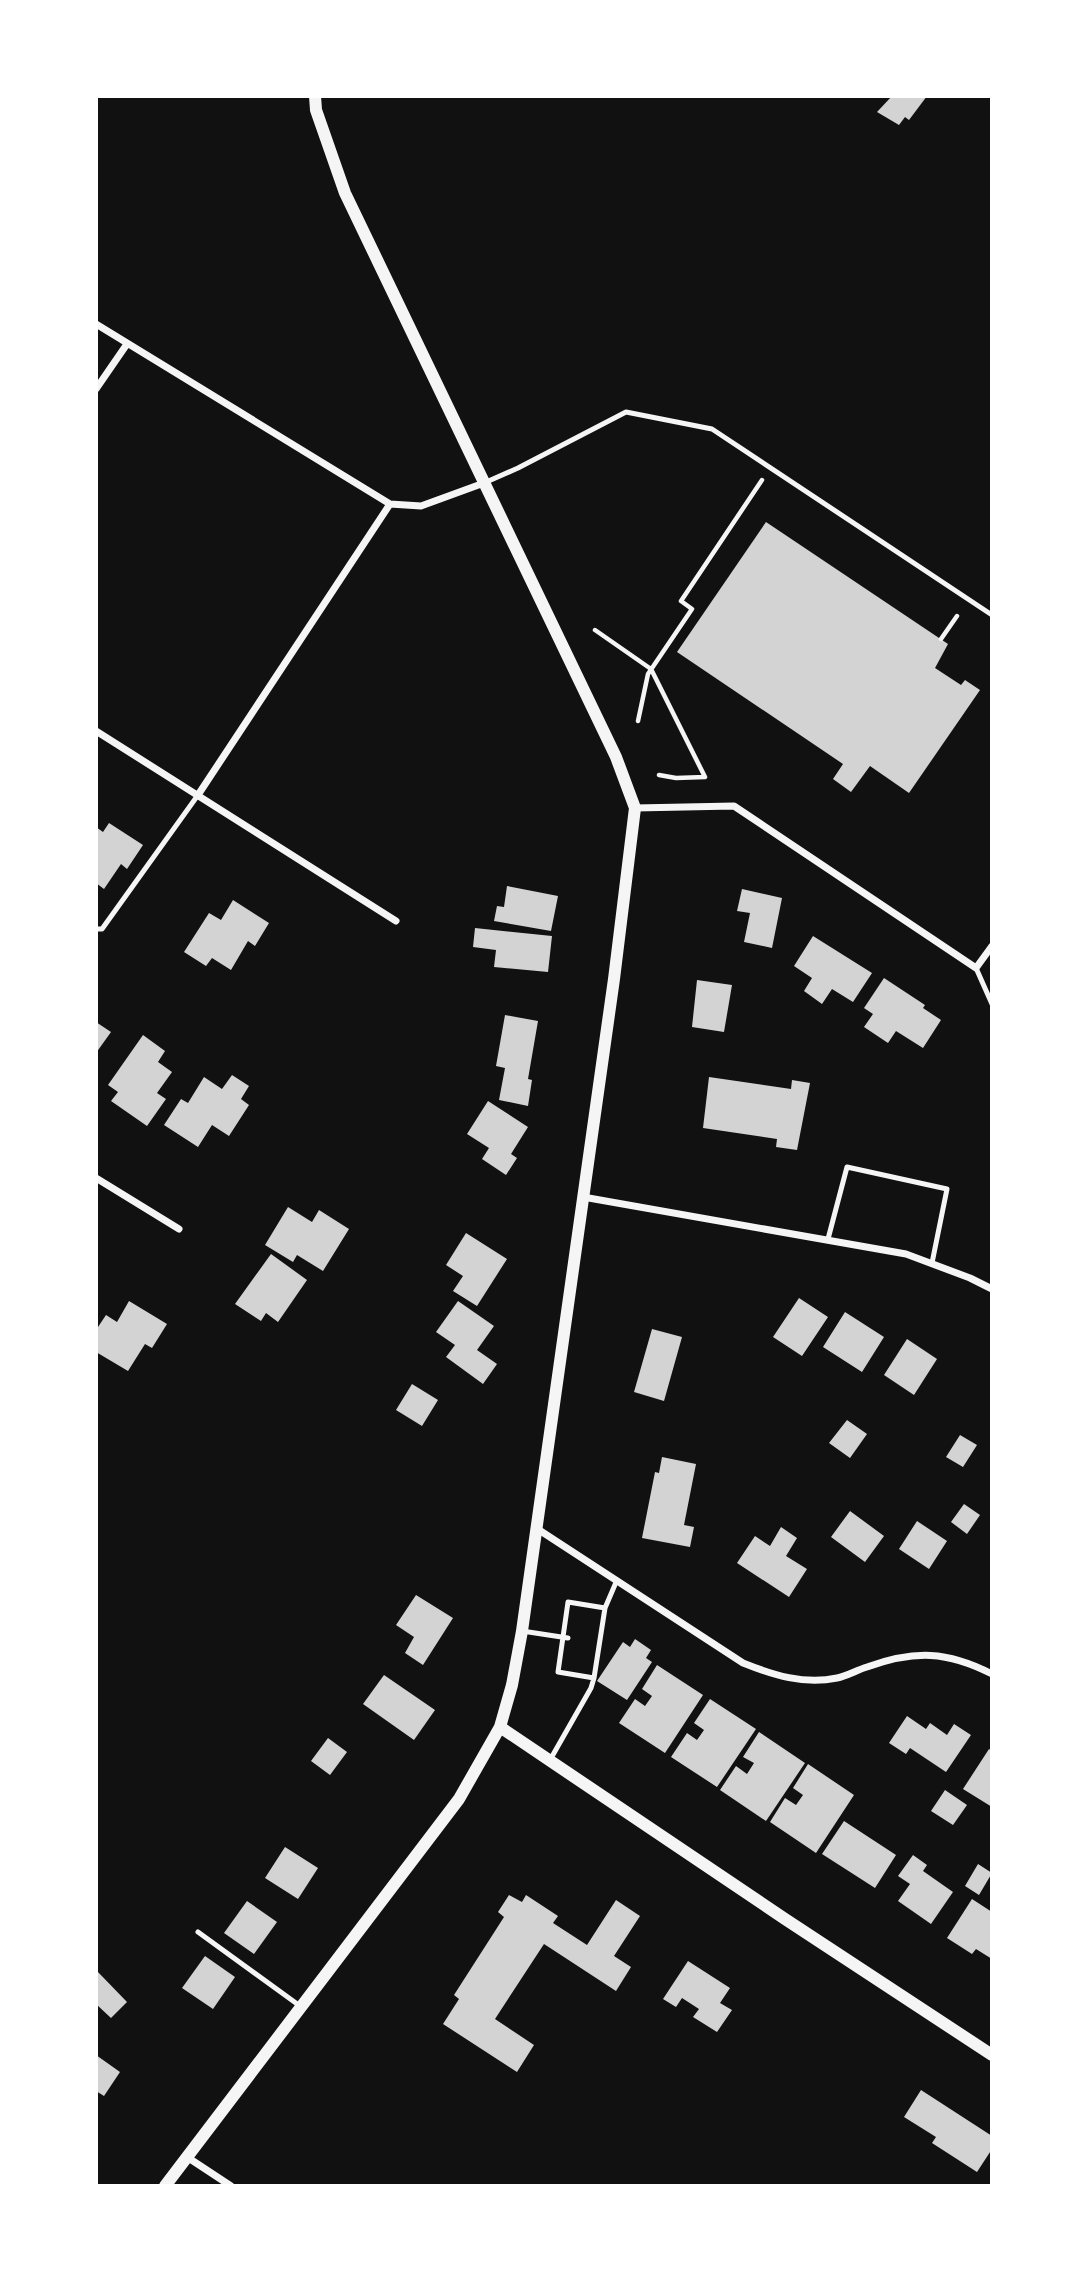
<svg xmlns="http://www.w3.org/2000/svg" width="1088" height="2282" font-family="Rubik,sans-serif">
<rect width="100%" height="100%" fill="#111"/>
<!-- building -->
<path fill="#d3d3d3" d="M892,96H927L909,120L905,117L899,125L877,112Z
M766,522L948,644L935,668L961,685L965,680L980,690L909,793L870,766L851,792L833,779L843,764L677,652Z
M109,823L143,845L127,869L121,864L104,889L96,883V827L103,832Z
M507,886L558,896L551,931L494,921L497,906L504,907Z
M742,889L782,898L772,948L744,942L750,913L737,911Z
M233,900L269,923L255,946L248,941L231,970L212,958L206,966L184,952L209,913L221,920Z
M475,928L552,936L548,972L494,967L496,950L473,947Z
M813,936L872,973L853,1002L832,989L822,1004L804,991L812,978L794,966Z
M884,978L925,1005L923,1008L941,1020L923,1048L896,1031L888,1043L864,1027L873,1014L864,1008Z
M697,980L732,985L724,1032L692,1027Z
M505,1015L538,1021L528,1079L532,1080L528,1106L499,1100L505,1068L496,1066Z
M96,1022L111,1032L96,1053Z
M143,1035L165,1051L158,1062L172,1072L157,1093L166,1099L147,1126L111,1101L118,1092L108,1085Z
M232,1075L249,1086L241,1099L249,1105L229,1136L212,1125L198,1147L164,1125L181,1099L188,1103L204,1077L222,1089Z
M709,1077L791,1089L792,1080L810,1083L797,1150L776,1147L777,1139L703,1128Z
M488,1101L528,1127L511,1154L517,1158L506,1175L482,1159L489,1148L467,1134Z
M288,1207L312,1222L319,1210L349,1229L323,1271L297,1255L293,1262L265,1245Z
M466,1233L507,1259L477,1306L453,1291L463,1276L446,1265Z
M271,1254L307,1280L278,1322L266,1313L261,1321L235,1304Z
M799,1298L828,1317L802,1356L773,1337Z
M129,1301L167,1324L152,1348L145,1344L128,1371L96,1352V1330L106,1315L117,1322Z
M458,1301L494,1326L477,1350L497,1364L483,1384L446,1357L455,1345L436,1332Z
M845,1312L884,1337L862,1372L823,1347Z
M652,1329L682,1337L664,1401L634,1392Z
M907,1339L937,1359L914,1395L884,1375Z
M412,1384L438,1400L422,1426L396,1410Z
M847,1420L867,1434L850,1458L829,1443Z
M960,1435L977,1445L963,1467L946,1457Z
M662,1457L696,1464L684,1525L694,1527L690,1547L642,1538L655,1472L659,1473Z
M964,1504L980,1515L967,1534L951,1522Z
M850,1511L884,1536L865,1562L831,1537Z
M917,1521L947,1541L929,1569L899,1549Z
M781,1527L797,1538L786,1556L807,1569L789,1597L737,1563L755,1536L770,1546Z
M416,1595L453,1618L423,1665L405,1653L414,1637L396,1625Z
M635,1639L651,1650L646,1658L652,1662L627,1700L597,1681L623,1642L630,1647Z
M657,1665L703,1695L665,1753L619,1723L635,1699L645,1706L652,1696L642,1689Z
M384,1675L435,1710L414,1740L363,1704Z
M710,1699L756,1729L717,1787L671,1757L687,1733L697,1740L704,1730L694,1723Z
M907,1716L926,1729L930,1723L947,1735L954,1724L971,1735L946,1772L910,1748L906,1754L889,1743Z
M759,1732L805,1763L766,1821L720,1790L736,1766L747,1774L754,1763L743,1757Z
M328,1738L347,1752L330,1775L311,1761Z
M989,1749L992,1751V1807L963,1789Z
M808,1764L854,1795L816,1853L770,1822L785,1798L796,1805L803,1795L793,1788Z
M945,1790L967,1805L953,1825L931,1811Z
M844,1821L896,1855L875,1888L822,1854Z
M285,1847L318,1868L298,1899L265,1878Z
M913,1855L927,1865L923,1871L953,1892L931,1924L898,1901L910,1884L898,1876Z
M978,1864L992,1873L979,1895L965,1886Z
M509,1895L522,1902L526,1895L558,1916L553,1923L587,1945L616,1900L640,1916L614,1956L631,1967L616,1991L544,1944L495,2019L534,2045L517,2072L443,2024L459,1999L454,1995L504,1917L498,1912Z
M972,1899L992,1912V1959L976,1949L972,1954L947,1938Z
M247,1901L277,1922L254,1954L224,1933Z
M205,1956L235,1977L213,2009L182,1988Z
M688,1961L730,1988L720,2003L732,2010L717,2032L693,2017L699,2009L682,1998L676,2007L663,1999Z
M96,1970L127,2002L111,2018L96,2004Z
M96,2055L120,2072L104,2096L96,2091Z
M921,2090L992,2136V2149L977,2172L932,2143L936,2137L904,2117Z"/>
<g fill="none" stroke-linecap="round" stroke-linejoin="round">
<!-- path -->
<path stroke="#f5f5f5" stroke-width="4.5" d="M595,630L651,669L705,777L676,778L659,775
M941,639L957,616
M638,721L648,674L692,609L681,601L762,480"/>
<!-- service -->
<path stroke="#f5f5f5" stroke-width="5" d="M484,483L518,468L626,412L712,429L992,615
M96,929H102L198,795
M976,968L992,1004
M828,1239L847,1167L947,1189L932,1263
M605,1608L617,1580
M522,1631L568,1638
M550,1760L591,1688L594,1678L605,1608L568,1602L558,1672L594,1678
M198,1932L300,2006"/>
<!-- minor -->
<path stroke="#f5f5f5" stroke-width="7" d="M96,324L390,504L421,506L484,483
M96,389L127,344
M96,731L396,921
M198,795L390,504
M635,808L734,806L976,968L992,946
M96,1178L179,1229
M583,1197L906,1254L970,1278L992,1289
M536,1528L743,1663C773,1675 804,1685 837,1678C847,1676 857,1670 867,1667C915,1650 947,1651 992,1674
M187,2157L231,2186"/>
<!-- tertiary -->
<path stroke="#f5f5f5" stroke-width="12" d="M500,1727L785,1919L992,2055
M165,2186L459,1799L500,1727L512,1685L522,1631L614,979L635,808L616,757L345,193L316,110L315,96"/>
</g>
<!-- border -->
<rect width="1088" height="2282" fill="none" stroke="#ffffff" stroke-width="196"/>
</svg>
